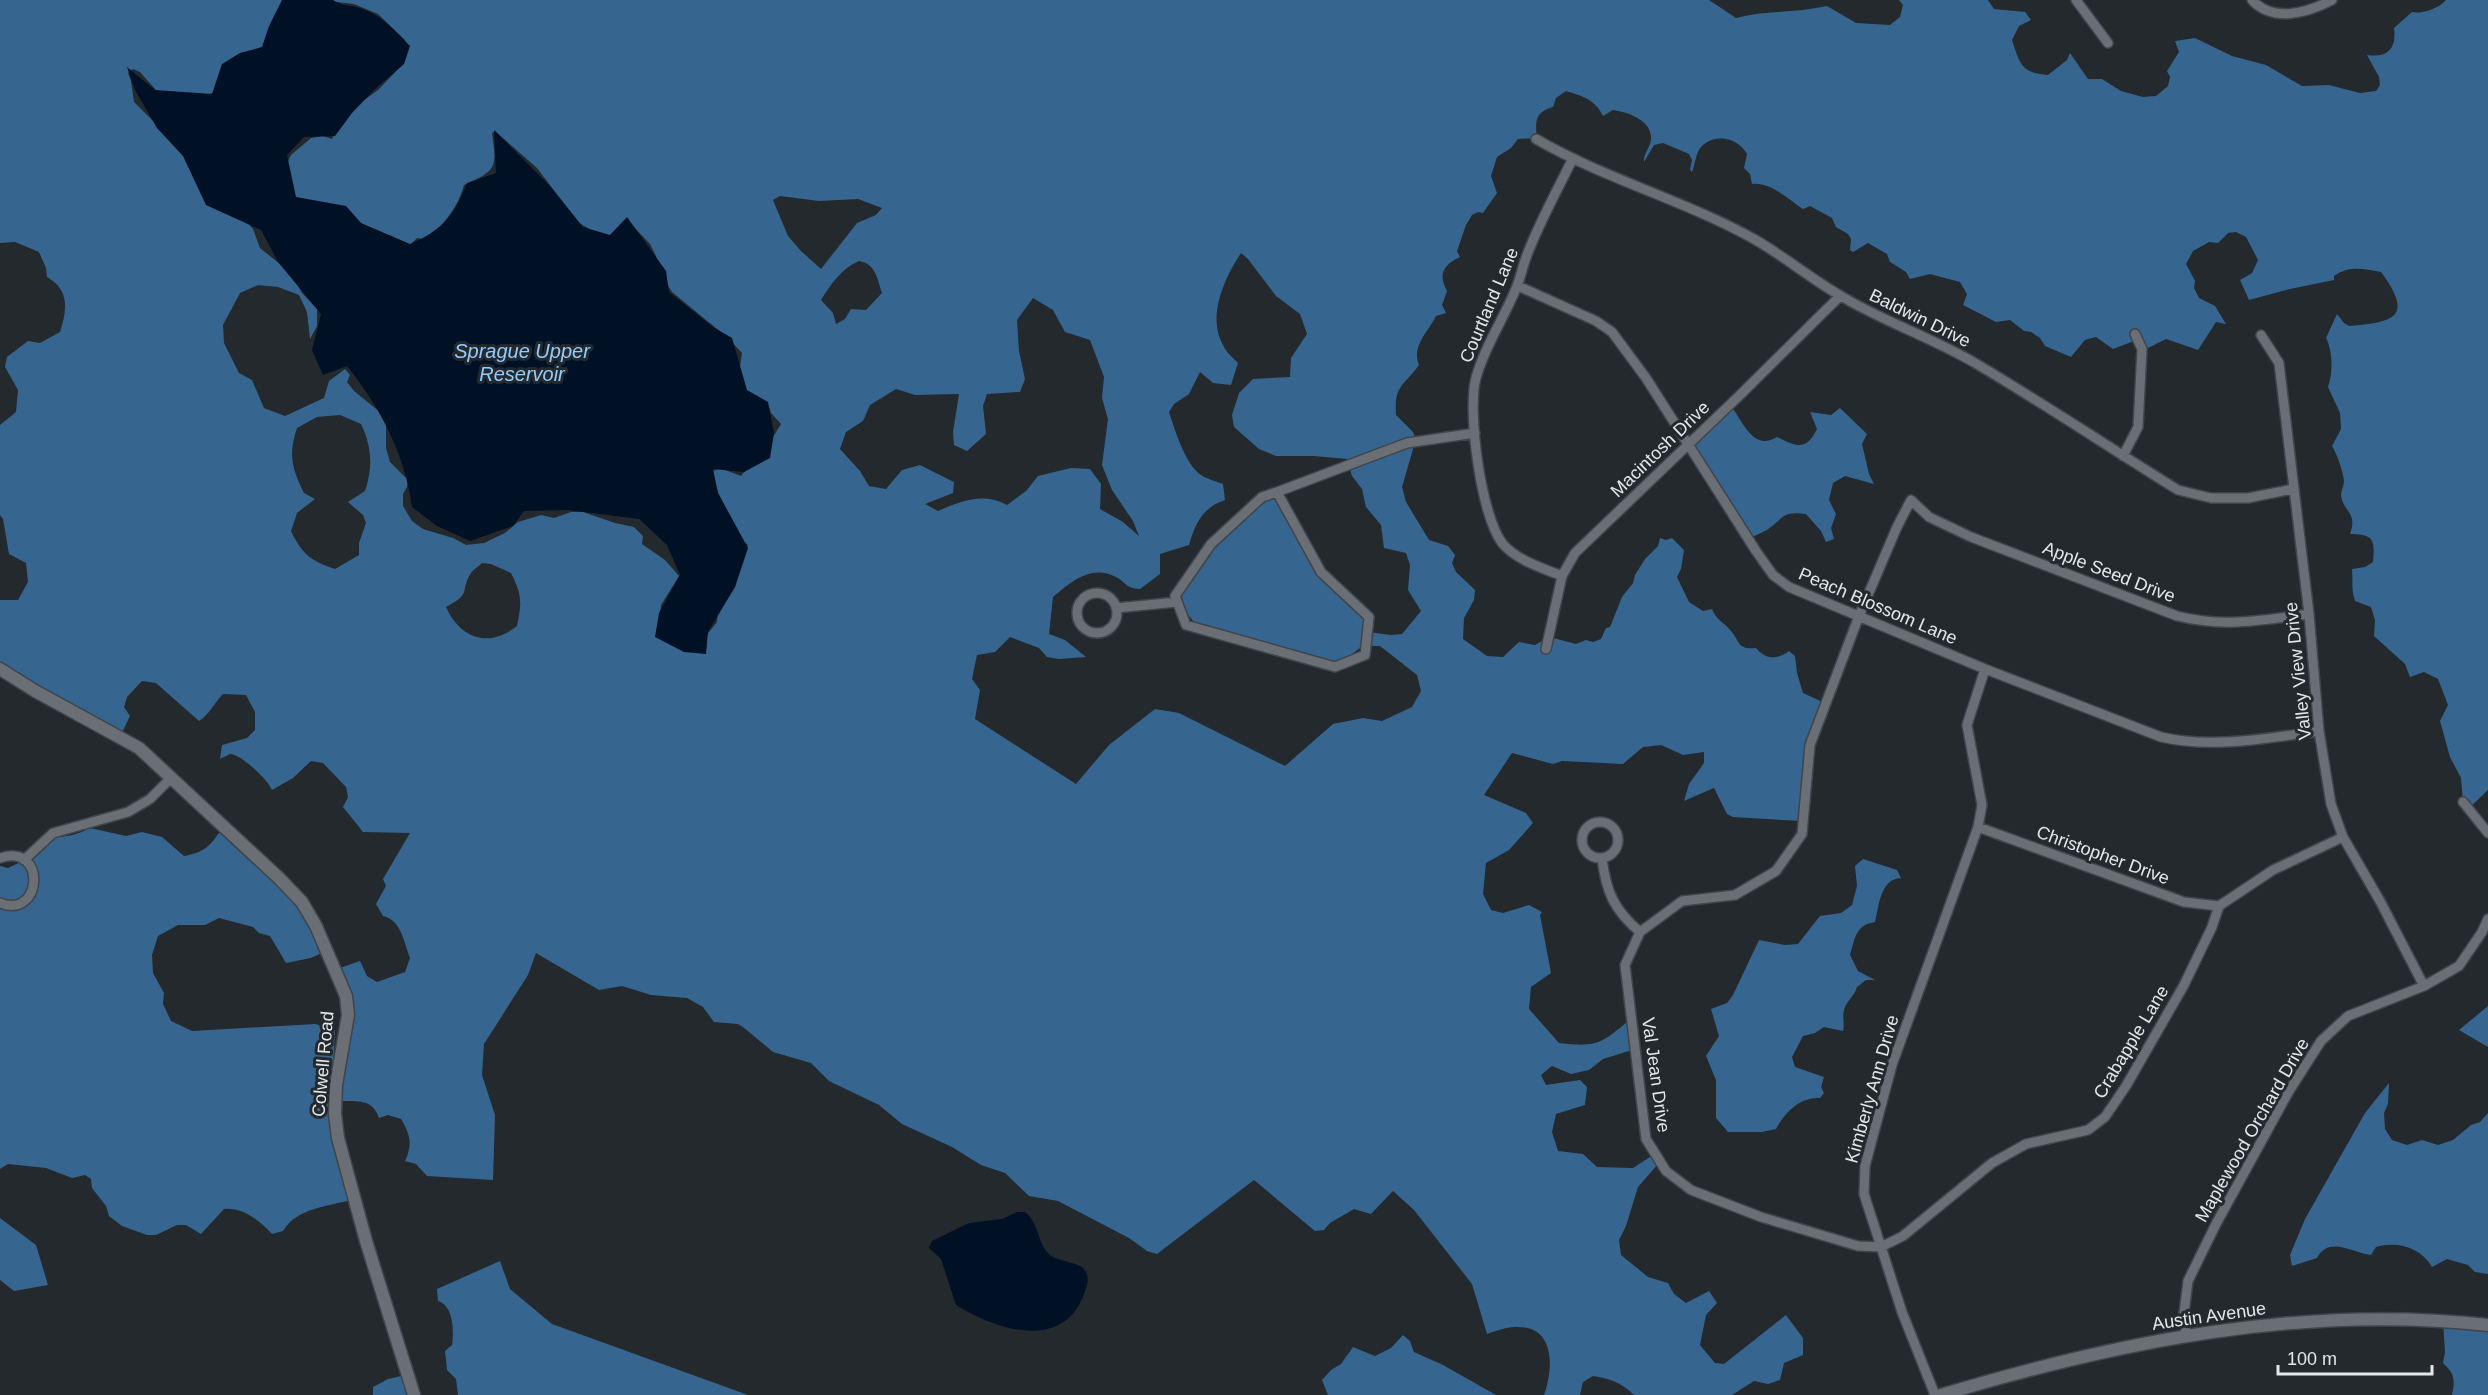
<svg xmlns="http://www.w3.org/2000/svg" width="2488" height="1395" font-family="Arial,sans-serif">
<rect width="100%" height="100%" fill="#24292d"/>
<!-- forest -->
<path fill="#36658f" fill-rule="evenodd" d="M0,0H284L270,41L219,91L192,99L156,90L140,72L133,69L128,73L131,81L134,102L177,145L253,229L260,248L291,273L302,293L317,309V326L310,339L307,312L299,295L278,287L258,285L240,293L223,325L224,343L239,373L252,380L264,408L285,416L324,398L329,381L345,369L350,375L347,382L354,391L386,417V448L390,462L408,480L407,487L403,494V506L412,521L423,529L453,538L466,545L484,543L505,533L518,522L541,515L554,518L571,512H583L615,523L634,527L643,536L642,544L665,560L679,576L661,605L659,624L698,646L717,622L718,609L736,563L748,545L725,528C732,504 712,493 712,472L720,468L741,476L773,437L781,424L771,413L769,407L756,401L737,386L742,353L728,338L672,292L663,278L656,256L650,244L629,222L608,236L598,234L579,223L537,168L495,131L492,133C497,168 497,170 464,185C458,208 444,223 428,240L417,238L405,250L392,236L371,231L339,205L309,208L291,195L285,168L291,155L311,138L323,136L332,139L338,126L352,109L378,90L404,63L408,51L405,40L378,14L354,4L321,0H1709L1736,18C1766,10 1797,13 1827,6L1856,23L1890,25L1900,17L1903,5L1899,0H1988L1994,9L2025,12L2031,20L2019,26L2012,40C2020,64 2021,73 2048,75L2067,60L2070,53L2088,79H2102L2121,91L2143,97L2156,96L2168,86L2170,77L2167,71L2179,52L2175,41L2195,38L2232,56L2266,65L2302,86L2329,85L2360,93L2376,91L2380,85L2379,77L2367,55C2387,58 2397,49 2394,28L2412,12C2423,14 2438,9 2446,0H2488V790L2468,809L2463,802L2461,778L2450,757L2440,721L2448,705L2438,679L2424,672L2410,677L2405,664L2374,636L2375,620L2371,607L2355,601C2351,590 2353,580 2352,569L2365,567L2373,562C2375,540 2374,534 2350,534C2358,512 2343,512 2341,495C2341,490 2344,486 2344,481C2343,471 2337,454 2332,446L2341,429L2340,413L2328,387C2333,373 2333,351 2326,338L2337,314L2344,323L2349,326C2393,322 2415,318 2381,272C2363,269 2350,265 2334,276V280L2290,289L2249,300L2240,280L2252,273L2258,260L2246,237L2236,232L2228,233L2218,243L2209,242L2193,251L2186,264L2195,281L2194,288L2199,298L2215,306L2226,324L2216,322L2198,350L2166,339L2142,351L2134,341L2113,349L2096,337L2085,340L2071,357L2045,346L2040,338L2031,332L2024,331L2010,320L1996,322L1963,305L1967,294L1960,282L1930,274L1910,279L1906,272L1890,262L1887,254L1868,243L1853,252L1850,250L1851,239L1848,234L1836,227L1832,218L1810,206L1803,209C1788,199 1771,182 1752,184L1750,174L1744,168L1747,154C1738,138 1716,133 1702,146C1696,151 1695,165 1692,172L1690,170L1692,160L1689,154L1663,143L1654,145L1644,162C1643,154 1650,148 1651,140C1653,120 1627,112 1613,110L1603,116C1595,99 1582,96 1566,91L1556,98L1553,107C1535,112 1535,121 1537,138L1518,139L1511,148L1497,157L1491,176L1497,193L1483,213L1478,212L1472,215L1466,225L1457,251L1460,257C1443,265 1438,274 1447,291L1442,305L1446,313L1436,316C1429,331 1411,346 1419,365C1403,387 1394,385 1396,415L1413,432L1416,439L1402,487L1406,502L1429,540L1448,546L1455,555L1452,563L1456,572L1475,590L1474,600L1464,618L1463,639L1487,656L1503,657L1519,642L1535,645L1549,637L1576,644L1586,640L1593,642L1601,639L1606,628L1610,627L1622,597L1633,583L1635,575L1645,559L1658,546L1660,538L1666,540L1672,538L1684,550L1681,569L1677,577L1689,602L1703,611L1712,609C1716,620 1724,622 1731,631C1740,641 1737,650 1756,648C1766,660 1777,660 1789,651L1795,656L1797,673L1803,693L1827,704L1809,759L1801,821L1733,817L1727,814L1714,788L1684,801L1689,784L1704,763V752L1683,755L1661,745L1643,747L1623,764L1562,761L1553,764L1512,753L1484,795L1526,813L1533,823L1509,850L1486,863L1483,894L1491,910L1503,913L1529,905L1542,912L1540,915L1551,973L1531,987L1529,1009L1559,1043C1596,1047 1600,1045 1628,1021L1632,1050L1603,1059L1589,1070L1571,1074L1552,1066L1541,1075L1546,1085L1580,1080L1587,1087L1585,1105L1556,1114L1552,1132L1558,1151L1583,1154L1597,1167L1633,1168L1653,1155L1658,1164L1638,1187L1626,1226L1619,1240L1621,1255L1648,1277L1668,1283L1674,1294L1686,1303L1709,1291L1717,1303L1706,1315L1700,1345L1715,1363L1724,1364L1786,1315L1803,1338V1355L1784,1363L1780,1380L1768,1384L1754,1381L1732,1395H1634C1622,1383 1609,1378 1593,1376L1583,1382L1580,1395H1544C1554,1367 1555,1325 1515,1327C1506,1327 1496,1331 1487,1334L1472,1284L1414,1210L1393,1191L1371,1214L1354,1209L1330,1223L1324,1230L1315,1231L1254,1180L1157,1254L1147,1251L1129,1238L1058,1201L1029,1196L1005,1173L981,1165L952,1147L902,1124L879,1105L829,1081L811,1063L773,1052L743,1027L738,1024L714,1022L703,1007L687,998L651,995L622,986L599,990L536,953L528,975L484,1044L482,1075L495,1115L493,1180L427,1176L416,1164L405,1161C413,1144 410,1134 401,1119L388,1115L379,1118C372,1098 358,1102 340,1101V1075L352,1012L340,968L360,961L367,976L377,982L405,972L410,958C404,942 401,920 383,916L376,904L386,886L383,879L410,833L363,832L343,807L348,797L346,787L323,763L311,761L293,778L272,790C268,780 241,754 230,754C229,755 221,758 220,759L222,745L247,738L255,730V712L246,695L223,694C214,703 210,714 199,721L156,683L142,681L127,697L124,707L130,716L120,737L0,668V600H18L28,582L26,563L9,554L3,519L0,515V425L16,412L18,390L5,367L7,357L28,341L40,343L60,332C67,310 70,290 47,277L46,268L39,252L15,242L0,243ZM780,196L819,201L858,199L882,208L876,215L857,223L821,269L801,251L788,236L773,200ZM1241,253L1248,259L1276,296L1300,314L1307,334L1291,358L1290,377L1253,379L1239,393L1232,415L1234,427L1259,449L1276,456H1314L1347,459L1352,476L1362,489L1366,507L1381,525L1384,548L1406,553L1410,565L1408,590L1421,611L1402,634L1391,635L1368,632L1364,609L1321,572L1282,494L1251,509L1203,552L1182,583L1180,605L1198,627L1321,661L1343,662L1362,646H1380L1417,675L1421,691L1412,707L1382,721L1363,718L1333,724L1285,766L1179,713L1155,709L1109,745L1076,784L975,719L980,690L972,679L977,655L995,652L1010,637L1039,648L1047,657L1059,659L1086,657L1065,640L1049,634L1053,597C1071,582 1091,564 1116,577C1127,583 1125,588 1140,589L1160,574V554L1189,545C1195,524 1203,507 1225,500L1223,484C1216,481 1207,479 1201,475C1185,464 1175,430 1169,412L1174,404L1189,394L1200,372L1213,383L1231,385L1238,363C1233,358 1226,352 1223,345C1207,316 1224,279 1241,253ZM859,261C876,264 877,278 882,293L866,310L851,309L845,319L836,324L833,313L821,300C831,284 842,268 859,261ZM1033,298L1053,310L1065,332L1090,340L1104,377L1102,398L1108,419L1102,465L1112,490L1133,521L1139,536L1123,522L1100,509L1101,484L1090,469L1071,468L1038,476L1026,491L1007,505C984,492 961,501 938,511L925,504L953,493L954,482L920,465L902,470L886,489L869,486L860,471L840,449L846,432L863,421L870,405L896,389L915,395L959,394L953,432L954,445L967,451L986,434L983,406L987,394L1020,392L1025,379L1019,351L1017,320ZM340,415L361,424C372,447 373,467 365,491L348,502L363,515L366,523L359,543V555L335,569C311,561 302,554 291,531L297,513L315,499L304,493C292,468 288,456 297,428L317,417ZM482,563L491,564L511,573C522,595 522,602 517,626C488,649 460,638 446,607C473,593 459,592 471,573C473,570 479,566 482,563Z
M1730,405C1743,420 1752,452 1777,437C1797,447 1806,451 1817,429L1810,412L1831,415L1840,408L1867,434L1862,444L1869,474L1874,484L1845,476L1833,483L1829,500L1836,514L1831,528L1834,539L1826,542L1821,531L1806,514C1782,511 1785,517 1767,530C1761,533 1754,536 1748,539L1690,440Z
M224,826L287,886L326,951L311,958L286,963L270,936L259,933L253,927L219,918L205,925H178L158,936L152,955L153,973L164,993L163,1004L171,1021L192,1031L315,1024L335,1029L333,1070L352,1200C328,1206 297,1208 283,1231L272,1234C260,1221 243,1207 224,1209L201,1234L186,1225H177L156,1235H147L122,1226L109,1216L106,1206L92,1188L91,1179L85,1175L72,1178L46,1168L8,1164L0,1169V866L8,868L29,858L42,835C61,838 73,837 90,828L126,836L142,832L162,837L184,856C207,852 211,844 224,826Z
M1863,859L1897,870L1901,878C1880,879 1879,906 1875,922C1855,925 1855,939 1850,955L1858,971L1875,980H1866L1857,987C1854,997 1847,1000 1844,1010C1842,1018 1845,1023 1843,1031L1824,1027L1815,1033L1803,1036L1792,1057L1795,1067L1824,1077L1821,1087L1824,1093L1820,1098C1800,1097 1785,1112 1776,1129L1762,1132H1728L1716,1118V1080L1706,1056L1719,1036L1711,1009L1727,1003L1733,995L1759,940L1785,945L1798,944L1820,916L1841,913L1852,905L1857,886L1855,866Z
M2488,1006V1047L2459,1030Z
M2389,1083L2388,1104L2384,1113L2385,1129L2392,1140L2407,1145L2422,1140L2438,1145L2453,1140L2471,1125L2480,1122L2488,1113V1274L2475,1272L2468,1265L2447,1259L2432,1267C2421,1247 2396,1241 2376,1247L2371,1255C2353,1253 2329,1235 2317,1258L2292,1266L2290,1255L2305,1219L2365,1113Z
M0,1218L36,1245L48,1285L14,1291L0,1280Z
M500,1261L510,1289L552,1324L748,1395H458L456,1379L447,1370L445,1351L452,1345C454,1332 454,1306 438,1301L437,1289Z
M2443,1322L2488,1324V1395H2452C2455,1380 2455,1374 2443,1363L2445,1352Z
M1403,1335L1410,1341L1414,1352L1443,1365L1496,1395H1328L1322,1380L1331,1370L1341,1364L1353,1347L1375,1356L1391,1348Z
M406,1375L413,1395H373V1387L388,1379Z"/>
<!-- water -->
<path fill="#001125" d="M282,0H333C341,6 351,5 360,8C382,15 394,30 410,46L404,64L375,89L352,113L335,136L304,137L287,155L296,197L346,206L361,223L410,244C443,230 454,215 467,183L496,173L494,130L549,185L583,227L610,235L627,217L666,271L669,292L713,327L732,338L747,390L768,402L774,433L770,458L744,472L713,469L718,493L748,548L735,587L708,632L706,654L684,652L655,637L659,613L680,575L667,545L639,519L568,510L524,511L513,526L470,541L437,526L412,507C405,454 380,407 347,366L323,375L312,350L321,314L278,262L261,230L206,205L183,156L157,128L135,90L127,67L155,90L212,94L222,64L240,53L262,47L269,26Z
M1017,1212H1025C1039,1222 1037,1244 1050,1255C1058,1262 1075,1261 1083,1268C1091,1276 1087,1286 1084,1294C1063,1352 996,1330 956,1305L941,1259L929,1248L932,1241L969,1223L1002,1219Z"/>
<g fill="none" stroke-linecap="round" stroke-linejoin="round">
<!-- minor casing -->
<g stroke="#414449" stroke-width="12">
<path id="minor" d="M2076,0L2108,43
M2252,0C2273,23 2307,13 2332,0
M1536,139C1605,179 1684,200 1754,239C1784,256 1811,279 1841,296C1884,322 1931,337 1975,363C2043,403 2110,448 2178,490L2211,498H2248L2293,489
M1518,286L1596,321L1612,332L1646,378L1756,551L1773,575L1789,587L1985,669L2161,737C2212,749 2268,738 2319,731
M2261,335L2279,363L2309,614L2319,731L2331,804L2343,837L2380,901L2424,986
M2123,456L2138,427L2142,349L2135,334
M1277,492L1321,572L1369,617L1365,655L1335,667L1186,625L1175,596L1211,544L1262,497L1277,492L1391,449L1407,443L1475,433
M1562,576C1542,568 1516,560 1502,543C1481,515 1467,411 1476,378C1485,345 1505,317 1517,286C1521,276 1523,265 1527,255C1539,223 1557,191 1572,160
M1077 613a20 20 0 1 1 40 0a20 20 0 1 1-40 0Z
M1116,608L1177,602
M2309,614C2260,620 2226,628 2177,616L1971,537L1929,517L1911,500L1897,527L1859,616L1810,745L1802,834L1776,871L1735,895L1682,901L1640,932L1625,965L1646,1139L1666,1171L1691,1190L1761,1217L1858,1246L1881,1247L1903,1236L1992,1163L2026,1144L2088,1130L2105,1117L2126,1086L2184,985L2212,927L2219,906L2273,870L2343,837
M1546,649L1562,576L1575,553L1740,395L1840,296
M2463,802L2488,833
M1582 840a18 18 0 1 1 36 0a18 18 0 1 1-36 0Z
M1978,827L2184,902L2219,906
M0,858C47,842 43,920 0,903
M1602,858C1606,892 1614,910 1640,932
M24,860L53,833L128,812L150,799L172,777
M2186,1336L2184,1313L2188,1281L2216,1224L2289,1091L2321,1041L2348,1016L2424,986L2459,966L2482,932L2488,919
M1935,1395L1902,1312L1864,1194L1865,1166L1892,1065L1978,827L1982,805L1967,725L1985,669"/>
</g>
<!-- tertiary casing -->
<g stroke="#414449" stroke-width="15">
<path id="tertiary" d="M0,669L35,691L139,748L279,878L302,902L316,926L346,996L348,1015L336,1085L335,1114L338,1138L366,1241L414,1395
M1941,1395C2117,1342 2303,1304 2488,1325"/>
</g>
<!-- minor -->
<use href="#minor" stroke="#6a6f75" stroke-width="9"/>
<!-- tertiary -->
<use href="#tertiary" stroke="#6a6f75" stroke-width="12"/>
</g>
<g text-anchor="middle" stroke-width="6" stroke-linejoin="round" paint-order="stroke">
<!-- street labels -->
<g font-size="18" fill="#e4e7ea" stroke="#24292d">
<text transform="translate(1489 305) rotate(-67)" y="6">Courtland Lane</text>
<text transform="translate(1920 318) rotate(26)" y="6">Baldwin Drive</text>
<text transform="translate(1660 449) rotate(-44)" y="6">Macintosh Drive</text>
<text transform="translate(2109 572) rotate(21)" y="6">Apple Seed Drive</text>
<text transform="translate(1878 606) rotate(23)" y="6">Peach Blossom Lane</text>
<text transform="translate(2298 671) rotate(-96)" y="6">Valley View Drive</text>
<text transform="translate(2103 855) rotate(20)" y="6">Christopher Drive</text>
<text transform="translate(2131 1042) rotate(-59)" y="6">Crabapple Lane</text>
<text transform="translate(323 1064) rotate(-85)" y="6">Colwell Road</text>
<text transform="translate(1656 1075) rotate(82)" y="6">Val Jean Drive</text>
<text transform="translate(1872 1089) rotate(-74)" y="6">Kimberly Ann Drive</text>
<text transform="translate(2252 1130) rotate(-60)" y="6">Maplewood Orchard Drive</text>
<text transform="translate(2209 1316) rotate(-8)" y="6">Austin Avenue</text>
</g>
<!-- water labels -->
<g font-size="20" font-style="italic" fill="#94cbfe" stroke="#24292d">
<text x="522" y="358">Sprague Upper<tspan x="522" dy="23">Reservoir</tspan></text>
</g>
</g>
<!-- scale -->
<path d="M2278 1365v9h154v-9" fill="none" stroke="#e4e7ea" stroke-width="3"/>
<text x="2287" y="1365" font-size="18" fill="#e4e7ea" stroke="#24292d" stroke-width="4.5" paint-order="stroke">100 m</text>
</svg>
